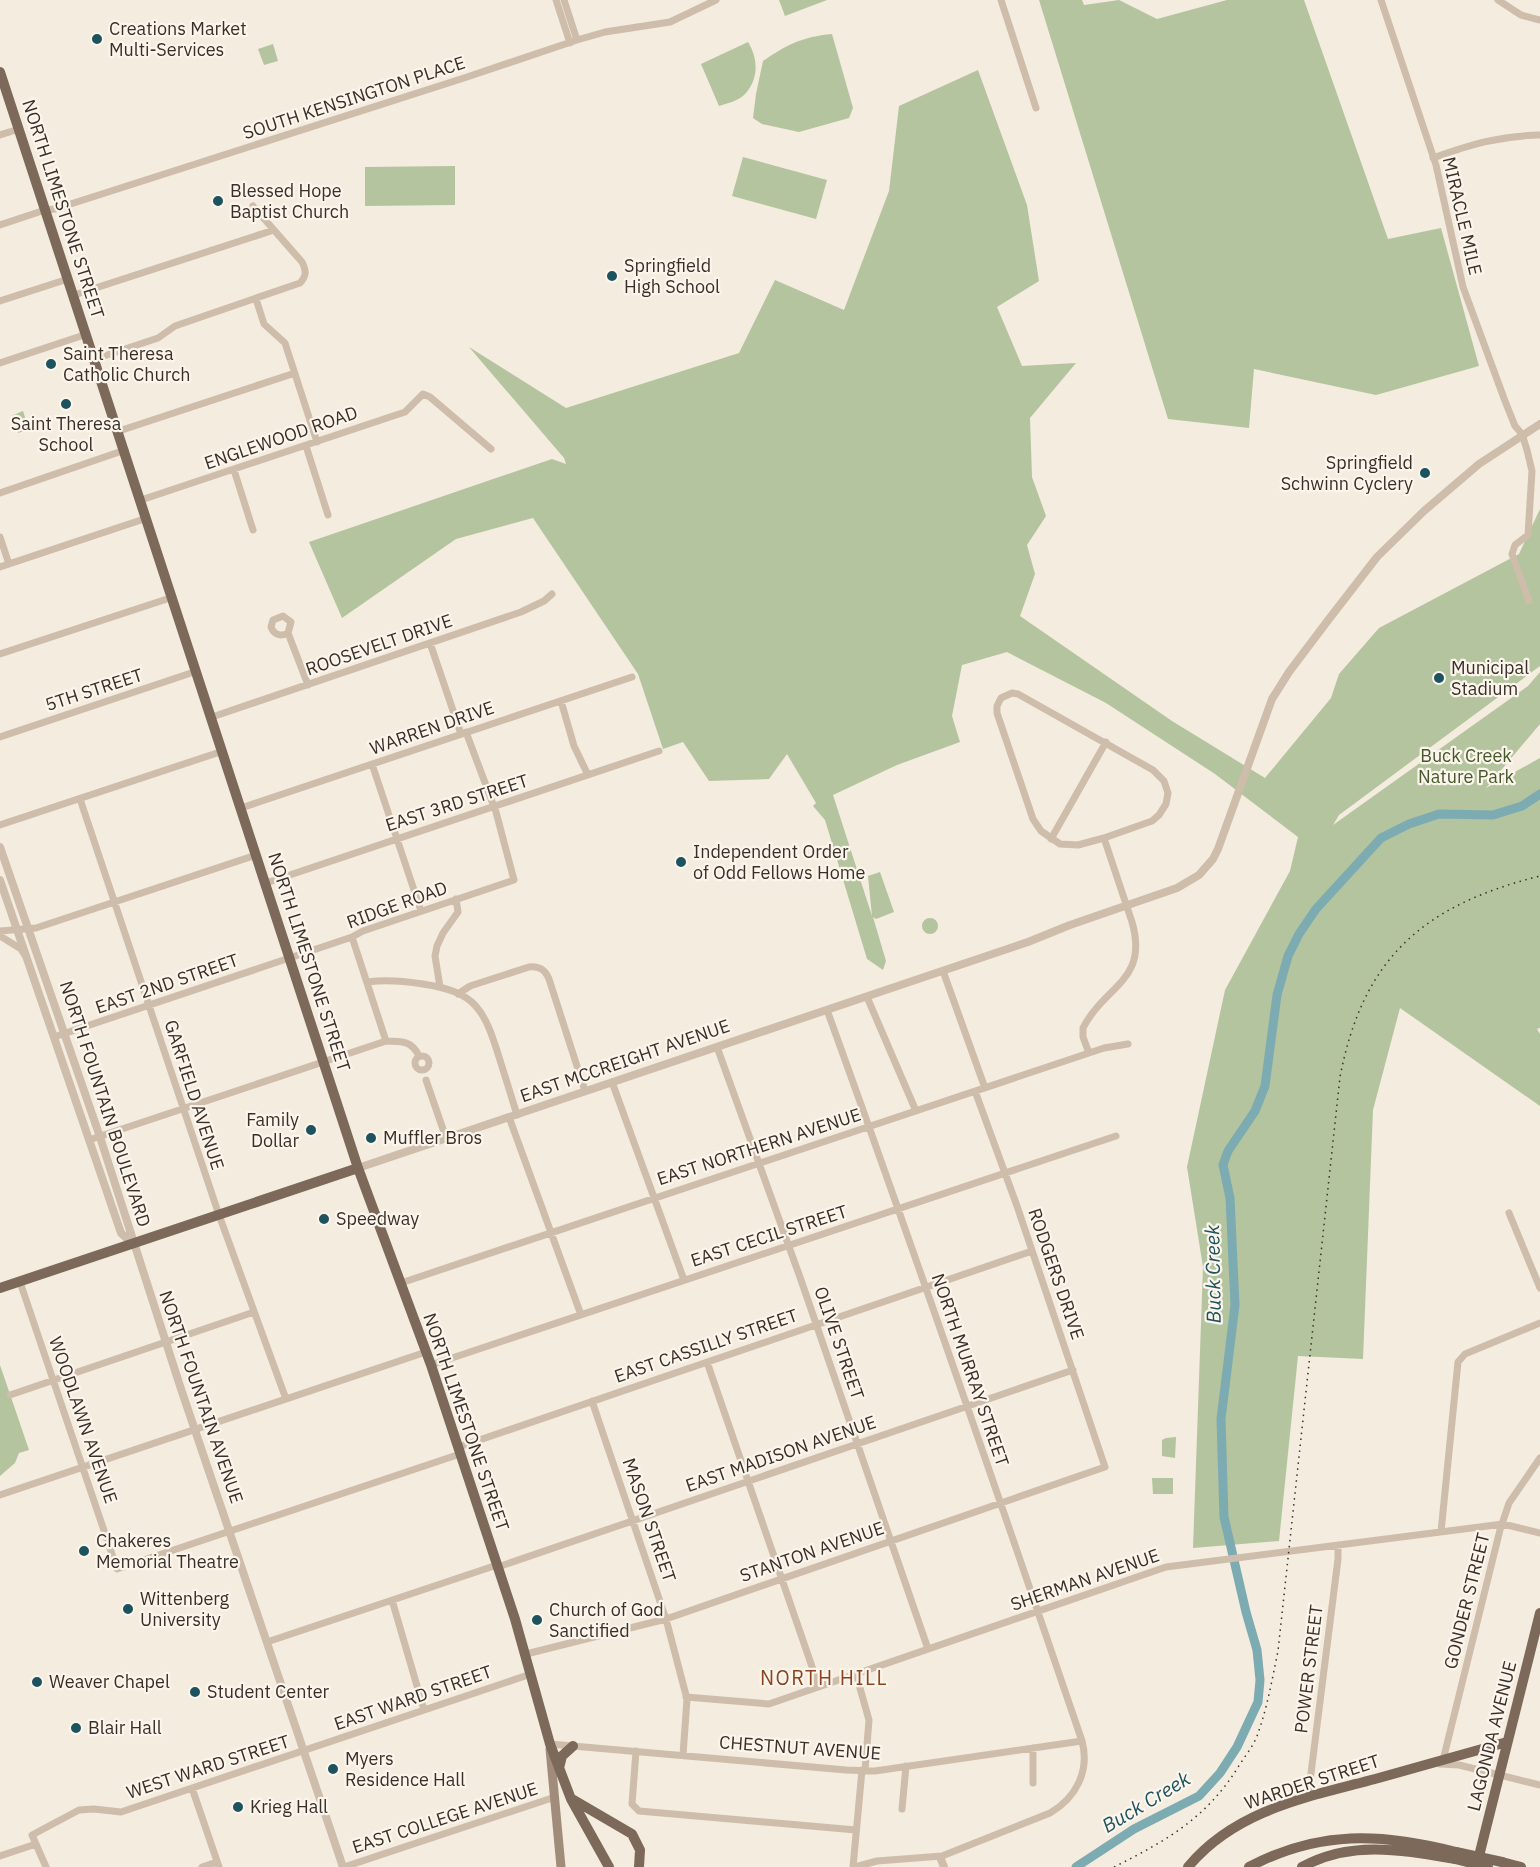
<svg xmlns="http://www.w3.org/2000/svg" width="1540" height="1867" font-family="'IBM Plex Sans',sans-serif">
<rect width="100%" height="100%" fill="#f4ecdf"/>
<!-- green -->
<path fill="#b4c49e" d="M779,0H827L785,16Z
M1039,0H1082L1084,5L1119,0L1157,19L1227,0H1304L1388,239L1441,228L1479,366L1376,395L1254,369L1249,428L1168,419Z
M832,34L853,108L849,118L799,132L762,124L753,118L756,94L763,61C788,44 802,37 832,34Z
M748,42C758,58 759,78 746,93C739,101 728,103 719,106L701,64Z
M273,44L278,61L264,65L258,49Z
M978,70L1027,205L1039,281L997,307L1022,366L1076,363L1030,418L1032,477L1046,516L1027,545L1035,574L1020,616L1172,721L1265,778L1331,698L1339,674L1379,628L1519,554L1540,509V666L1339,815L1333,825L1528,686L1540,672V724L1486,788L1540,758V1028L1537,1029L1540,1034V1106L1400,1008L1373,1110L1363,1359L1298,1356L1279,1541L1193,1548L1203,1267L1187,1167L1225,990L1290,871L1298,837L1215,774L1106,703L1007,652L962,665L952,716L960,742L897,765L833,795L872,916L868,876L880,872L894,912L876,919L873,917L886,961L883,970L867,959L825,820L813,806L816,803L787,754L769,779L709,781L683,742L663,749L638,674L533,518L456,539L342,618L309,542L552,459L566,464L564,458L469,347L566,408L739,353L775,280L844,310L889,191L899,106Z
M743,157L827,180L816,219L732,196Z
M455,166V205L365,206V167Z
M23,411L29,429L18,433L11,416Z
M922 926a8 8 0 1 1 16 0a8 8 0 1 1-16 0Z
M0,1365L29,1450L19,1453L15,1463L0,1476Z
M1176,1437L1175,1458L1162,1456V1440L1166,1438Z
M1152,1478H1173V1494H1153Z"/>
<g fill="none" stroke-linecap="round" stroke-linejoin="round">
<!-- river -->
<path stroke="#7dabb2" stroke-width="9" d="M1076,1867L1134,1829L1199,1796L1220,1773L1237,1747L1258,1702L1260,1680L1257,1650L1246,1612L1224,1517L1221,1419L1235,1305L1230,1198L1223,1165L1228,1151L1255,1111L1265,1086L1277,995L1288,956L1299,934L1316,909L1381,838L1409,824L1439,814L1493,815L1522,806L1540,794"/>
<!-- minor -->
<path stroke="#cdbdaa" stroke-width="7" d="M556,0L570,43
M564,0L577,40
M1001,0L1036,108
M1381,0L1436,165L1463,287L1505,401L1515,426L1522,434L1527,450L1532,471L1528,535L1515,545L1512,554L1529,601
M1498,0L1521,15L1540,20
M0,135L19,129
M1433,158C1472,144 1499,136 1540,135
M0,225L45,210L55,209L464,78L577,40L605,32L670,22L716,0
M74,295L274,230
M256,299L264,324L285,343L317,442
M0,301L68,279
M95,359L158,338L175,326L300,283C307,276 306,270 302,262L253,206
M0,363L87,334
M119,431L295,373
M306,446L328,515
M234,470L253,530
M0,493L125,450
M141,500L405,412L423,394L430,397L491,449
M0,537L9,564
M0,567L147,518
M288,633C281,637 274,635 271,627L273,620L283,616L291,622L288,633L308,685
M430,643L461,734
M0,654L173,597
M1012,693L1018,694L1153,770L1164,781L1168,793L1166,804L1159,815L1152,821L1104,838L1078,845L1060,844L1041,831L1033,819L997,713V706L1001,698Z
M561,701L574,746L588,775
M212,717L521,612L544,601L552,594
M0,737L197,671
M372,764L421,911
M80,799L219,1215L286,1399
M241,808L632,677
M0,825L223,751
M1051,839L1106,742
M266,883L659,751
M0,931L36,928L256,855
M0,936L21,949L24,954
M352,937L386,1041
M943,971L985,1088
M368,982C386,979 404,981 423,984C476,992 484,1009 499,1057C505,1076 511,1095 517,1115
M440,987L435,956L437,946L443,933L458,912L456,899
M458,994L470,986L529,967C539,966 545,969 549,979L585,1091
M867,997L916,1111
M827,1010C915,1253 999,1497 1082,1741C1090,1771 1076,1798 1050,1813L942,1856L877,1861L855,1867
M54,1037L352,937L363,931L514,880L496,812L466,732
M717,1047L801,1280L928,1649
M1089,1053L1083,1037V1028C1105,985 1149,981 1132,922L1104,838
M415 1063a7 7 0 1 1 14 0a7 7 0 1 1-14 0Z
M426,1080L446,1138
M612,1082L684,1280
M509,1117L581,1315
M89,1140L386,1041C402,1041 412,1041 419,1056
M1509,1213L1540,1288
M20,1282L117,1569L460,1454
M401,1283L1104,1048L1128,1044
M707,1362L819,1687
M431,1365L1116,1136
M10,1395L254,1312
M592,1401L666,1619L687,1699L683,1755
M459,1447L1032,1251
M0,1495L426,1352
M1441,1532L1458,1362L1465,1354L1540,1323
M498,1567L1073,1370
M392,1600L424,1710
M267,1642L497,1565
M526,1654L666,1619L1105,1467L1017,1206L975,1091
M856,1674L869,1720L865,1770
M686,1697L769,1704L1166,1567L1503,1524L1540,1533
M550,1744L846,1770L875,1771L1082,1741
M1033,1748V1783
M636,1751L632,1804L639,1811L856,1830
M1443,1760L1500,1530L1509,1503L1540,1458
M1440,1764L1459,1765L1540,1785
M192,1788L219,1867
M1308,1797L1338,1559V1545
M902,1809L906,1766
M0,1856L36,1844
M46,1867L32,1835L79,1810L94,1809L121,1812L531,1674
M202,1867L217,1862
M344,1867L555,1797
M853,1867L862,1770"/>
<!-- tertiary -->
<path stroke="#cdbdaa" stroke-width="8" d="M0,847L100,1137L180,1386L343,1867
M0,880L121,1233L133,1244
M358,1168L1028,942L1070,925L1177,888L1199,875L1213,859L1218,849L1272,699L1289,672L1329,619L1377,557L1424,511L1479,464L1540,424
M940,1857L944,1867"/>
<!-- secondary -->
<path stroke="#a18c7b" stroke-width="9" d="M550,1749L561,1867"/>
<!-- primary -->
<path stroke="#7c695a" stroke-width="10" d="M0,72L358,1168L431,1365L515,1619L550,1744L571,1799L609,1867
M0,1288L358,1168
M559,1768L562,1756L573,1746
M572,1799L632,1834L640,1850L639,1867
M1502,1862L1521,1867
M1477,1864L1540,1613
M1188,1867C1235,1810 1307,1797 1375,1779C1419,1767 1463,1754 1507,1742
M1249,1867C1319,1830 1381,1833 1456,1852
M1302,1867C1351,1840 1402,1850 1455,1859"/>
<!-- rail -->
<path stroke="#3a302a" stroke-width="1.5" stroke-dasharray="1.5 4.5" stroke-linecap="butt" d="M1114,1867C1168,1840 1208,1817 1240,1764C1246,1755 1253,1746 1257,1736C1267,1709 1272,1680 1278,1651L1340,1077C1363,957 1424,905 1540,876"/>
<!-- primary-bridge -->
<path stroke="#7c695a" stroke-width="10" d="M1456,1852L1502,1862
M1455,1859L1488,1867"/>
</g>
<!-- markers -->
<g fill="#1d535e" stroke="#fbf5ec" stroke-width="2">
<circle cx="97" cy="39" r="6"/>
<circle cx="218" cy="201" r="6"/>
<circle cx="612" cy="276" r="6"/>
<circle cx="51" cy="364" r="6"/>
<circle cx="66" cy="404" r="6"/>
<circle cx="1425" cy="473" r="6"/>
<circle cx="1439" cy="678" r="6"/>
<circle cx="681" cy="862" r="6"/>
<circle cx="311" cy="1130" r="6"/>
<circle cx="371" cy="1138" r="6"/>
<circle cx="324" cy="1219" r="6"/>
<circle cx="84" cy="1551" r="6"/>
<circle cx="128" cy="1609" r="6"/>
<circle cx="537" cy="1620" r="6"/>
<circle cx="37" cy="1682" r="6"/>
<circle cx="195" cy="1692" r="6"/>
<circle cx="76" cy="1728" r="6"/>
<circle cx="333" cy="1769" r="6"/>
<circle cx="238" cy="1807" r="6"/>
</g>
<g text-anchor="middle" stroke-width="4.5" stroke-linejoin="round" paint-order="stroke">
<!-- poi labels -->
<g font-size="18" fill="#3a302a" stroke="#fbf5ec" text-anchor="start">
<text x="109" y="35">Creations Market<tspan x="109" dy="21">Multi-Services</tspan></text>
<text x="230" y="197">Blessed Hope<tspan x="230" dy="21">Baptist Church</tspan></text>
<text x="624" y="272">Springfield<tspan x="624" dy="21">High School</tspan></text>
<text x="63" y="360">Saint Theresa<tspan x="63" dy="21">Catholic Church</tspan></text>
<text x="66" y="430" text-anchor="middle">Saint Theresa<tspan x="66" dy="21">School</tspan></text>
<text x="1413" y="469" text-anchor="end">Springfield<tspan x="1413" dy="21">Schwinn Cyclery</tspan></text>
<text x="1451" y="674">Municipal<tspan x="1451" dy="21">Stadium</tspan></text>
<text x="693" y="858">Independent Order<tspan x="693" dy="21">of Odd Fellows Home</tspan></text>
<text x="299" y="1126" text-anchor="end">Family<tspan x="299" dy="21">Dollar</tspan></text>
<text x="383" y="1144">Muffler Bros</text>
<text x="336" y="1225">Speedway</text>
<text x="96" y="1547">Chakeres<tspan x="96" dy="21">Memorial Theatre</tspan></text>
<text x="140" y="1605">Wittenberg<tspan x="140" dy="21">University</tspan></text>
<text x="549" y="1616">Church of God<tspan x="549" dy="21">Sanctified</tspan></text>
<text x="49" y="1688">Weaver Chapel</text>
<text x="207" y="1698">Student Center</text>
<text x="88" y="1734">Blair Hall</text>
<text x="345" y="1765">Myers<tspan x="345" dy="21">Residence Hall</tspan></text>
<text x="250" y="1813">Krieg Hall</text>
</g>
<!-- street labels -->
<g font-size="18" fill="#3a302a" stroke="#fbf5ec">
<text transform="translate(354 98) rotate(-18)" y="6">SOUTH KENSINGTON PLACE</text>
<text transform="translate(63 209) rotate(72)" y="6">NORTH LIMESTONE STREET</text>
<text transform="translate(1462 216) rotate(77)" y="6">MIRACLE MILE</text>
<text transform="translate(281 438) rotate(-19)" y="6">ENGLEWOOD ROAD</text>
<text transform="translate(379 645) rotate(-19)" y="6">ROOSEVELT DRIVE</text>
<text transform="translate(94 690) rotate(-18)" y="6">5TH STREET</text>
<text transform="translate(432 728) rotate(-19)" y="6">WARREN DRIVE</text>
<text transform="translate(457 803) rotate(-18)" y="6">EAST 3RD STREET</text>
<text transform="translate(397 905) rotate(-20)" y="6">RIDGE ROAD</text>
<text transform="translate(309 962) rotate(72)" y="6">NORTH LIMESTONE STREET</text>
<text transform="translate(167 984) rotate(-19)" y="6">EAST 2ND STREET</text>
<text transform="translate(625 1061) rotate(-19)" y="6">EAST MCCREIGHT AVENUE</text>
<text transform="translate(194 1095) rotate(72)" y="6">GARFIELD AVENUE</text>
<text transform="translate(105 1104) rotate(72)" y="6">NORTH FOUNTAIN BOULEVARD</text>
<text transform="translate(759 1147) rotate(-18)" y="6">EAST NORTHERN AVENUE</text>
<text transform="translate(769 1236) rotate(-18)" y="6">EAST CECIL STREET</text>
<text transform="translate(1056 1274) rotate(71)" y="6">RODGERS DRIVE</text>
<text transform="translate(839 1343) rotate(71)" y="6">OLIVE STREET</text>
<text transform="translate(706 1346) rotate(-19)" y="6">EAST CASSILLY STREET</text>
<text transform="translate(970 1370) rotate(71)" y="6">NORTH MURRAY STREET</text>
<text transform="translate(201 1397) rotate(71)" y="6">NORTH FOUNTAIN AVENUE</text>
<text transform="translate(83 1420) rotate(71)" y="6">WOODLAWN AVENUE</text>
<text transform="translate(466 1422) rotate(71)" y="6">NORTH LIMESTONE STREET</text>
<text transform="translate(781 1454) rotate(-19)" y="6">EAST MADISON AVENUE</text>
<text transform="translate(649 1520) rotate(71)" y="6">MASON STREET</text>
<text transform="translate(812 1552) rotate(-19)" y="6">STANTON AVENUE</text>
<text transform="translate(1085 1580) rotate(-19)" y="6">SHERMAN AVENUE</text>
<text transform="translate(1467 1601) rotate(-76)" y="6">GONDER STREET</text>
<text transform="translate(1309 1669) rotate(-83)" y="6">POWER STREET</text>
<text transform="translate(413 1698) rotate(-19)" y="6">EAST WARD STREET</text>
<text transform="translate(1492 1736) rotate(-76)" y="6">LAGONDA AVENUE</text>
<text transform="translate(800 1748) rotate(4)" y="6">CHESTNUT AVENUE</text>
<text transform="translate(208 1767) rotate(-18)" y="6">WEST WARD STREET</text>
<text transform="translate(1312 1782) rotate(-18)" y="6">WARDER STREET</text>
<text transform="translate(445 1818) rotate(-18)" y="6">EAST COLLEGE AVENUE</text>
</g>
<!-- park labels -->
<g font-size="18" fill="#45592c" stroke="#fbf5ec">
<text x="1466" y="762">Buck Creek<tspan x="1466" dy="21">Nature Park</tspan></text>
</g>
<!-- water labels -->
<g font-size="20" font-style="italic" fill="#1d535e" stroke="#fbf5ec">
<text transform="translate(1213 1274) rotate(-91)" y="7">Buck Creek</text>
<text transform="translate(1146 1802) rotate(-31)" y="7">Buck Creek</text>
</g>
<!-- neighbourhood labels -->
<g font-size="20" letter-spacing="1.5" fill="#8c4420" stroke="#fbf5ec">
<text x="824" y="1685">NORTH HILL</text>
</g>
</g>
</svg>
